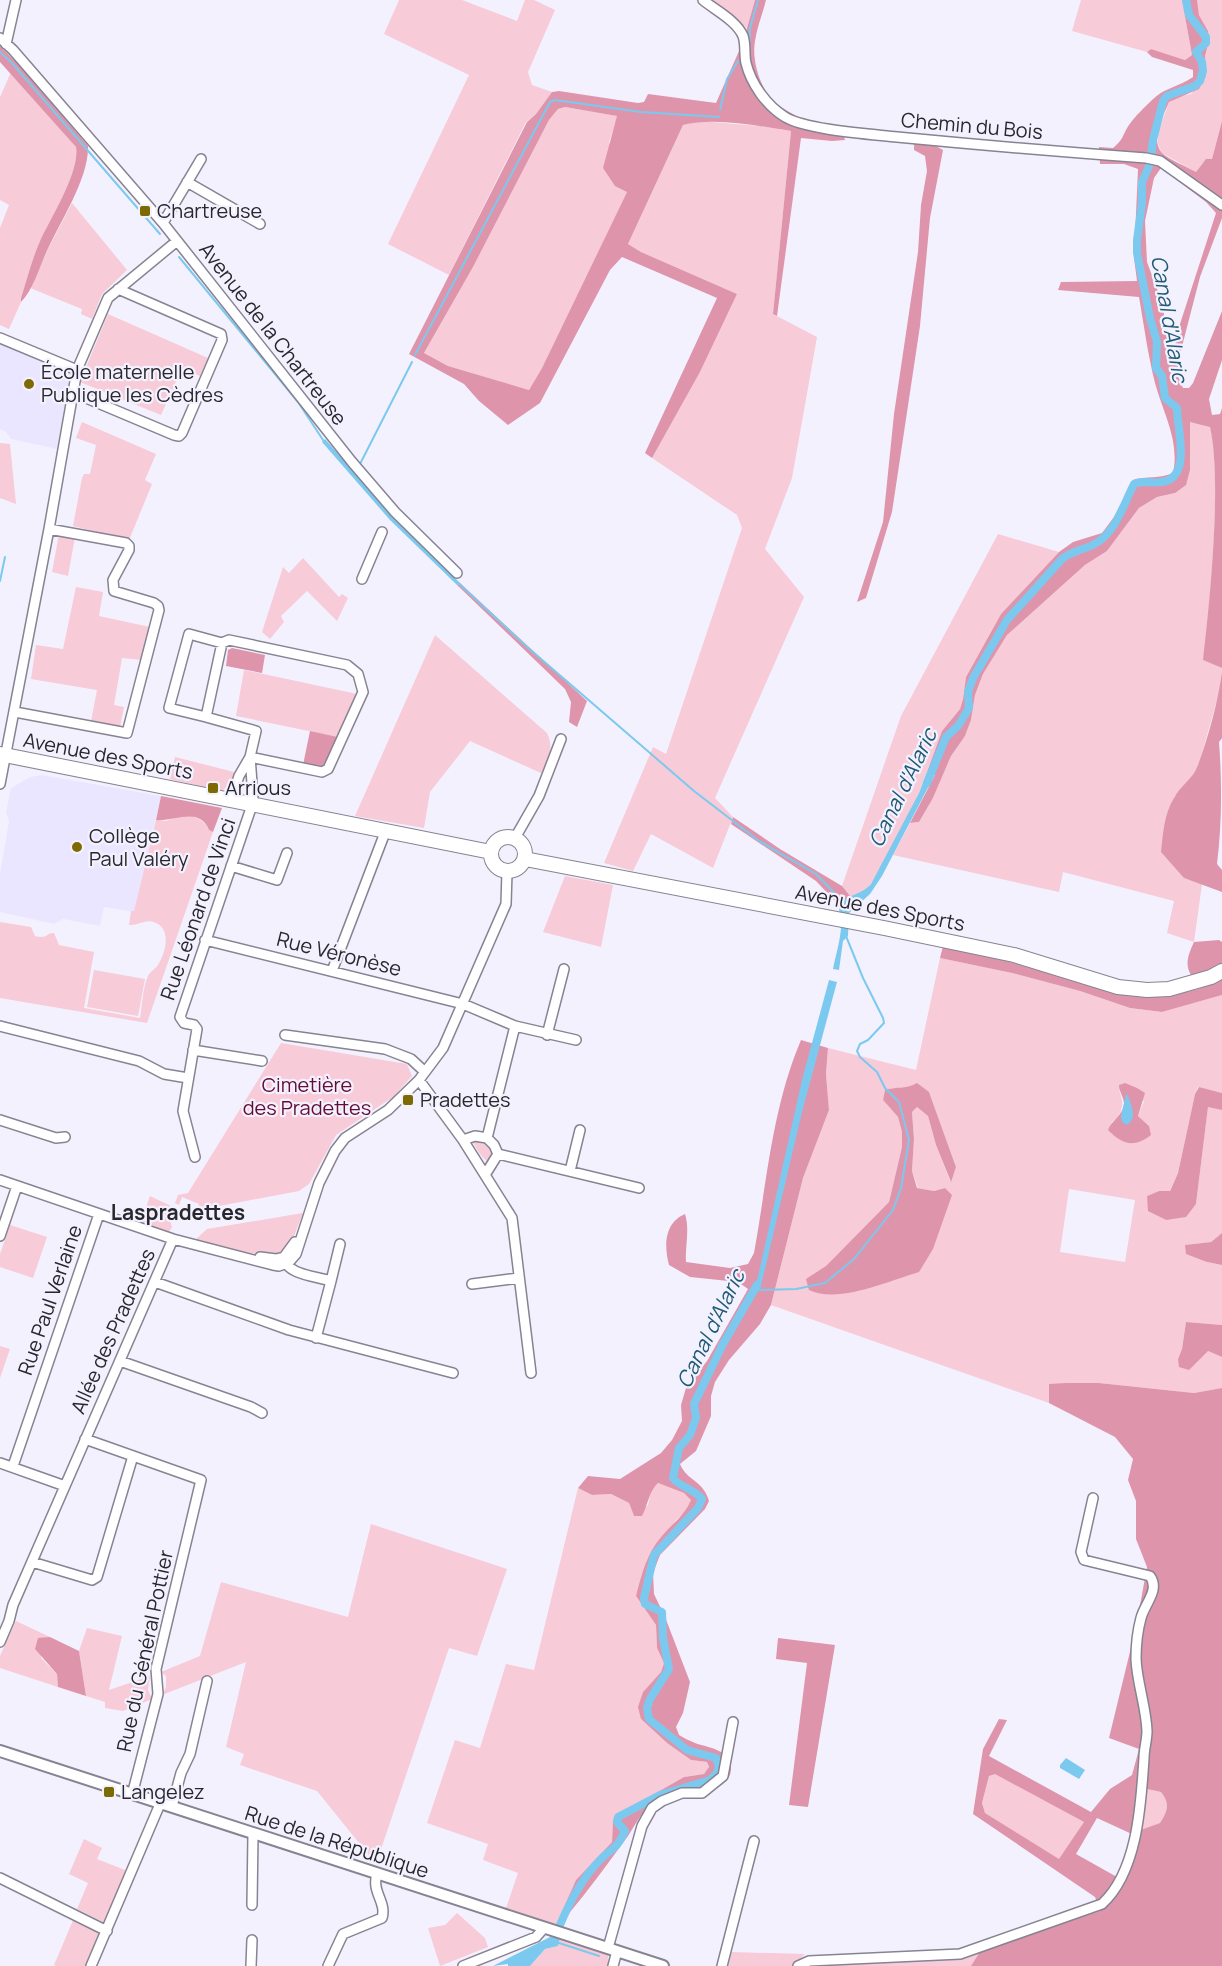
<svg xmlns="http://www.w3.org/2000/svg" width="1222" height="1966" font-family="Manrope,sans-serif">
<rect width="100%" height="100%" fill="#f4f1ff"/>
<!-- built -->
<path fill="#ebe6ff" d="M0,344L70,372L57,449L11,439L6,432L0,429Z
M42,775L161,796L134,912L104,907L100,926L63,919L54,924L0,912V874L9,821L6,812L11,788L30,777Z"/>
<!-- green -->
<path fill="#f7cbd7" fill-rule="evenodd" d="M399,0H462L517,21L525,0H534L555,10L528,72L532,85L552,92L536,114L526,122L449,275L388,244L469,75L384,34Z
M710,0H755L747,28Z
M1081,0H1182L1192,55L1185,60L1151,49L1147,52L1072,31Z
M1196,0H1222V121L1212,159L1203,163L1196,172L1162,153L1158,144V133L1169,102L1178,97L1191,94L1206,76L1205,56L1209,40L1208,31L1199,15Z
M11,72L76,147C80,172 51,217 40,241C32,259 27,279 21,298V302L9,329L0,325V228L9,205L0,200V97Z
M565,107L618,116L609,142L627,192L542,368L529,390L448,366L424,353L473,267L549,120L558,109Z
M699,121L760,126L791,131L773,314L817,337L792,478L765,549L804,597L715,798L733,817L713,868L651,834L633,871L604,863L653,747L666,754L742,528L737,515L652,458L700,372L737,294L641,252L628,244L683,125Z
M72,203L127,270L102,294L92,319L81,314L82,309L30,288L50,245Z
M108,314L208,358L200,376L182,368L161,415L80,382Z
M82,422L156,454L145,480L152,484L129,540L73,526L82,478L84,474H90L96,445L76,438Z
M1190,422L1210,426C1222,479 1210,600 1204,660L1222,668L1219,693L1198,767L1186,785L1174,797L1184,878L1202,884L1194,942L1167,933L1174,901L1063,872L1059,892L893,855L910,823L919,822L933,798L951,756L965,736L971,720L975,695L983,674L1007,635L1085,565L1107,551L1139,508L1157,497L1175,493L1190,444Z
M0,443L10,444L16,504L0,498Z
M59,534L75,537L68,576L52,572Z
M998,534L1059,552L1001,614L966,677L963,699L960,709L942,731L919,793L901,829L871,884L864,892L851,897L842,886L901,716Z
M303,558L339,597L342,594L348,598L337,621L307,591L281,616L284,622L270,639L262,632L283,567L289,573Z
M76,587L103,592L99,616L150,627L141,660L122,658L114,705L124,707L120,727L91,721L97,690L31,679L36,645L63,649Z
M435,635L547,733C554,747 549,761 543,774L470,741L430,792L424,828L355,816Z
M244,670L357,694L338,737L236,716Z
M175,757L234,772L229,785L222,791L170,779Z
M183,815C194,816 204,819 209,830L213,832L147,1023L0,998V922L31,927L35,936C49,939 45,933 54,933L59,945L94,952L84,1008L140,1018C142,1007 143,986 148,976C150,972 155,969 158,965C165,954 172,930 156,923C146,918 139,926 129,925L131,911H134L156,820L166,821Z
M565,876L613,885L601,947L543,932Z
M940,958L1012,973L1080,991L1130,1008L1162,1012L1222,995V1093L1198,1087L1195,1094L1178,1173L1169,1192L1159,1191L1147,1196L1149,1211L1166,1220L1196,1204L1208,1106L1222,1110V1233L1211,1242L1186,1245L1207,1262L1222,1265V1325L1186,1322L1182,1349L1178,1359L1208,1351L1222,1357V1388L1194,1393L1099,1383L1050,1385L1049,1403L771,1305L803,1178L829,1110L826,1074L828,1048L916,1070ZM892,1088L929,1092L956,1167L950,1181L936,1145L928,1116L917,1107L912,1112L914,1139L912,1171L918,1188L934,1191L945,1188L806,1279L826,1266L889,1202L902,1147V1132L898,1117L883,1100L885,1090ZM1119,1090L1144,1101L1138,1116L1149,1126L1111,1123C1123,1113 1125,1105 1119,1090ZM1069,1189L1135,1200L1125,1262L1060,1252Z
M94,970L145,979L138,1016L87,1007Z
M281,1043L407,1064L412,1076L393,1097L336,1135L309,1184L299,1191L209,1208V1212L201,1213L198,1207L199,1204L182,1197L179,1205L175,1203L178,1195L188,1193Z
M478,1139L489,1143L494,1154L490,1164C481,1157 477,1150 472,1140Z
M150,1196L171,1206L168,1214L172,1227L169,1232L141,1222Z
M303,1213L289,1249L275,1257L231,1250L194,1241L207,1229Z
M10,1225L47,1237L33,1278L0,1267V1254Z
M0,1346L10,1349L0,1378Z
M658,1483L684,1493L692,1500L687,1510L676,1520L642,1573L636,1596L656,1625L657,1648L664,1663L661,1672L643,1692L641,1719L667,1743L691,1760L707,1762L709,1768L704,1774L684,1777L619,1814L613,1820L612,1842L576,1880L557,1925L506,1908L518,1873L483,1860L488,1844L427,1823L455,1740L480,1748L506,1664L534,1670L578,1488L592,1495L611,1494L629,1503L634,1516L648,1505L652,1488Z
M371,1524L507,1569L477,1656L449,1648L376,1864L317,1791L240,1765L244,1754L226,1747L246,1662L162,1695L166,1687V1676L161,1672L200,1656L221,1582L348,1617Z
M16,1621L50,1637L45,1639L41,1658L57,1674L58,1687L0,1668V1656Z
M87,1628L122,1636L109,1690L150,1676L148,1690L152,1699L123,1711L105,1708V1702L86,1696L79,1651Z
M995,1773L1084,1822L1060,1860L985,1813L982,1803L989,1776Z
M1147,1789L1161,1792C1170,1803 1168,1811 1160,1823L1141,1831Z
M84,1839L102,1848L97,1859L130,1872L107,1924L77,1909L88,1883L69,1874Z
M457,1913L485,1938L488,1947L440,1966L428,1928L445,1925Z
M74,1918L103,1932L87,1966H56L54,1965Z
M560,1938L608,1954L609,1966H530L545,1949L558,1946Z
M981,1950L971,1966H803Z
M731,1952L805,1954L792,1966H728Z"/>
<!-- forest -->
<path fill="#de95ab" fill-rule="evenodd" d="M755,0H766C763,13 757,27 755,41C752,58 758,80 768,95C775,105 788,111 798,117L801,128L843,134L845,140L832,141L801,138L777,316L773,314L791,131C759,126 714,117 683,125L628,244L641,252L737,294L700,372L652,458L645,453L717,298L622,257L610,270L540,403L508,425L479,401L464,384L409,354L527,122L536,114L552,92L559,91L638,103L644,102L648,94L716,103L739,51L747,47V28ZM565,107L617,116L603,168L615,186L627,192L542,368L529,390L448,366L424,353L473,267L549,120L558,109Z
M1182,0H1197L1199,15L1208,31L1209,40L1205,56L1206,76L1199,89L1169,102C1163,116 1150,139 1162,153C1168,159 1187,167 1196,172L1206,159H1212L1222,121V218L1200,277L1179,358L1178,376L1183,388H1189L1193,383L1222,311V360L1209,399L1212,415L1220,414L1222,408V668L1203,660C1210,601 1222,479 1210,427L1190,422V470L1186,485L1175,493L1157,497L1139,508L1107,551L1085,565L1007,635L983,674L975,695L971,720L965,736L951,756L933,798L919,822L910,823L935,775L927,772L942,731L960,709L963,699L966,677L1001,614L1059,552L1073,542L1102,533L1114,517L1133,480C1146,476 1160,479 1173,473C1180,441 1163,413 1155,383C1148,355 1144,326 1139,297L1058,290L1061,282L1137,281L1134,258L1138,169L1124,164H1100L1099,147L1113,148C1125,138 1122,135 1129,125C1135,116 1144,108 1152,100C1165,87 1179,87 1193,77V70L1152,57L1147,52L1151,49L1185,60L1192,55ZM1161,168L1206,202L1216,213L1180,324L1173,354L1170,351L1162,302L1147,262L1145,221L1154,178Z
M0,46L23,69L88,146C89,179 59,223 46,253C39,268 33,290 21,302V298C27,279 32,259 40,241C51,217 80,172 76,147L0,62Z
M914,144L936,146L943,150L930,218L920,326L892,512L866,598L857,602L883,522L894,414L918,252L921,205L927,171L925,156L914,150Z
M459,582L587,701L577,727L569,722L571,702L565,689L457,585Z
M232,648L265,655L262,673L226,666L228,650Z
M1222,670V738L1219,742C1222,781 1222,825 1217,864L1222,870V892L1184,878L1161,852C1163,834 1164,814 1174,798C1180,786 1193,779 1198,765C1208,738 1219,699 1222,670Z
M310,731L338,737L322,768L303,765Z
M161,796L222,808L213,832L209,830C199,806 174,822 156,820Z
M733,817L780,849L842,886L851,897L841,903L836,902L816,881L731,824Z
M1219,940L1222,942V965L1210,972L1191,975C1184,964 1189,953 1194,942Z
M943,946C973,953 1003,960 1033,968C1095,985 1161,1012 1222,979V995L1162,1012L1130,1008L1080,991L1012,973L940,958Z
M801,1040L828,1048L826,1074L829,1110L803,1178L771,1305L760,1324L729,1360L715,1382L711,1396V1416L696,1451L680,1464C687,1481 703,1480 709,1501L705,1509L660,1555L653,1573L654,1594L665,1617L690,1682L683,1713L676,1727L679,1735C684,1738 690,1741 695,1743C709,1748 729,1749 731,1767C733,1799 671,1791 653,1803C641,1812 636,1824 628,1836C608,1863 588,1891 566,1917L561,1914L576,1880L612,1842L613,1820L619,1814L684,1777L704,1774L709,1767L707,1762L691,1760L667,1743L641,1719L638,1707L643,1692L661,1672L664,1663L657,1648L656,1625L636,1596C641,1575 647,1553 662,1536C672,1524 685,1515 691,1500L684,1493L658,1483C649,1491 648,1505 642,1516H634L629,1503L611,1494L592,1495L578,1488L588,1476L620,1479L661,1453L672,1440L682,1421L681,1405L686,1388L707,1361L748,1289L738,1282L690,1277L669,1265C664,1246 664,1223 685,1214C690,1230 685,1245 686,1262L730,1268L748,1264L754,1253C767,1182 772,1108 801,1040Z
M917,1083L929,1092L956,1167L951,1182L936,1145L928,1116L917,1107L912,1112L914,1139L912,1171L917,1188L934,1191L945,1188L952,1195L933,1249L919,1272C888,1281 839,1304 809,1290L806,1279L826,1266L889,1202L902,1147V1132L898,1117L883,1100L885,1090C898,1086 904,1090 917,1083Z
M1125,1083L1137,1088L1145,1093L1138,1116L1149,1126L1151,1135C1134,1148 1123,1145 1108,1130C1111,1121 1123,1115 1124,1104C1124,1097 1119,1092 1119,1085Z
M1199,1087L1222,1093V1110L1208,1107L1196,1204L1186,1217L1166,1220L1148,1211L1147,1196L1159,1191H1170L1178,1173L1195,1094Z
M1222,1233V1265L1207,1262L1186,1254L1185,1245L1211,1242Z
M1186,1322L1222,1325V1357L1208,1351L1189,1370L1179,1367L1178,1359L1182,1349Z
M1066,1383H1099L1194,1393L1222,1388V1966H971L981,1950L1100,1911L1095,1897L973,1814L983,1749L999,1719L1007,1720L989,1756L1091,1812L1110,1789L1132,1775L1139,1749L1109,1738L1136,1627L1147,1567L1136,1539V1501L1128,1480L1133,1459L1115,1437L1049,1403V1384ZM995,1774L1084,1822L1059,1859L985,1813L982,1803L989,1776ZM1147,1789L1161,1792C1170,1803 1168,1811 1160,1823L1141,1830ZM1097,1818L1134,1835L1117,1877L1076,1854Z
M50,1637L79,1651L86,1696L58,1687L57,1674L35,1649L38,1638Z
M778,1638L835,1645L808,1807L789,1805L807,1663L776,1659Z"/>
<!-- water -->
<path fill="#7cc9ef" d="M325,439L395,518L459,582L457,585L390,520L322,442Z
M927,772L935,774L882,876L870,894L849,913L848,936L843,941L839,970L833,969C836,953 842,936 841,920C840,914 837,907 842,901C848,895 861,895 871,884L919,793Z
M829,980L837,982L802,1112L760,1290L755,1294L752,1291L757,1281L802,1080Z
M1126,1095H1128C1131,1106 1138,1117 1127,1125L1122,1122L1121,1116Z
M1066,1758L1085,1770L1079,1779L1060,1768V1765Z
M552,1936L560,1938L558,1946L545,1949L530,1966H508V1964L493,1966Z"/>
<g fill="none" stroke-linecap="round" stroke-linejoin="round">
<!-- stream -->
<path stroke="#7cc9ef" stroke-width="2" d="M0,52L12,63L160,234
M749,53L750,28L758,0
M720,110L727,79L738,61
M179,257L298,402L325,443
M415,355L550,102L555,100L641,112L719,117
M360,464L412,362
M0,581L5,557
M457,582L526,646L694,791L759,841L816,874L844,903
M759,1290L796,1289L825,1283L854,1259L893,1210L901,1188L909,1140L899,1102L885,1088L877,1072L860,1057L857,1051L860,1044L868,1040L884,1023L883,1018L863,978L846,936
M556,1942L599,1956"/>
<!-- canal -->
<path stroke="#7cc9ef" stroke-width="8" d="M927,783L946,737L958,726L969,708L968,692L973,678L1007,620L1062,559C1073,550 1085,550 1096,543C1116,532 1124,503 1134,484C1144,479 1156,485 1166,481C1191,473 1177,428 1177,408L1165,398L1162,376L1156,368L1157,342L1150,318L1137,253V240L1142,203V182L1150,164L1153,140L1163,101L1167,96L1195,86L1200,81L1203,71L1202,62L1196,52L1206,43V37L1189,15L1186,0
M560,1925C570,1901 582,1878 600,1860C612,1848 617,1849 625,1831L617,1822L618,1817L660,1795L710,1780L717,1773L719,1766L716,1758L687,1750L649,1719L647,1708L650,1699L669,1669L663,1638L662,1612L645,1604L644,1598L654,1555L698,1508L702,1499C694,1489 678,1486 673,1478L679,1448L690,1435L696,1418L694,1404L723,1344L757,1285"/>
<!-- minor casing -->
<g stroke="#878392" stroke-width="12">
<path id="minor" d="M703,0C715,10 737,21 743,36C746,44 744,55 746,63C751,84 767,106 785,117C807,130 870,134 897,137C980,145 1063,152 1146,158L1160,161L1222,205
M0,38L13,50L163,223L352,462L395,512L457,573
M6,44L16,0
M187,182L260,224
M163,223L201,159
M0,338L77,370
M72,392L174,435L179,436L182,433L222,340L221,334L118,289
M362,579L382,532
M15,712L127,733L159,610L158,606L154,603L114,591L113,580L129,550V546L126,543L49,529
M206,717L169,708L189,634L222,643
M0,784L49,529L77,370L108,298L177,241
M231,800L239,776L250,757
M515,838L539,796L561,739
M231,866L277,880L287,853
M205,940L463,1004L515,1026L576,1040
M332,971L386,830
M0,1026L139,1061L164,1074L188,1078
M285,1035L385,1049L411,1059L425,1072
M547,1035L564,969
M193,1050L262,1061
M419,1080L463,1140L512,1218L531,1373
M0,1120L56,1138L65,1137
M487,1138L494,1145L498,1154L639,1188
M463,1140L475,1136L487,1138L515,1026
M195,1157L183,1111L197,1029L194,1025L184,1023L180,1017L250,811L253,796L250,757L256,731L206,717L222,643L229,640L347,665L358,674L363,692L328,769L322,772L250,757
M570,1171L580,1130
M485,1175L498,1154
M0,1180L173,1239L273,1265L279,1266L289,1262L296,1254L319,1183L335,1151L345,1138L388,1110L419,1080L443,1048L506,904L507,872
M0,1236L17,1186
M260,1257L276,1259L284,1257L295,1242
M283,1258C288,1275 315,1276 331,1281L316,1338
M331,1281L340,1244
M155,1282L289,1330L453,1373
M472,1284L519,1278
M120,1361L251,1407L262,1413
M85,1439L201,1480L156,1669L158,1694L132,1795
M0,1463L65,1486
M13,1466L99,1214
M32,1562L92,1580L97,1577L133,1456
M0,1642L9,1621L13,1605L173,1239
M172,1806L181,1773L190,1754L207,1681
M0,1878L107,1931
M252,1905L253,1834
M608,1948L642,1826L652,1808L662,1801L682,1793H702L723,1776L733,1722
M91,1966L160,1804
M251,1966L252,1940
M328,1966L343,1934L382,1918C387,1902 371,1892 377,1874
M463,1966L536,1937L544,1928
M613,1966L617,1951
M722,1966L754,1841
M798,1966L809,1961L960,1954L1102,1904C1138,1871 1141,1803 1144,1758C1144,1749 1147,1740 1147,1731C1146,1706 1137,1683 1136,1659C1136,1646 1138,1629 1141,1618C1145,1603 1160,1590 1150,1576L1084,1560L1081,1552L1093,1498"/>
</g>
<!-- tertiary casing -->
<g stroke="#878392" stroke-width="14">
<path id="tertiary" d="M0,1751L663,1966"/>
</g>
<!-- primary casing -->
<g stroke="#878392" stroke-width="16">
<path id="primary" d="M0,754L491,852
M491 854a17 17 0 1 1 34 0a17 17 0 1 1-34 0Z
M525,859L884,928L1014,955L1118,987L1147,990L1169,989L1211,977L1222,971"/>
</g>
<!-- minor -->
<use href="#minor" stroke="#fff" stroke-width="9"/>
<!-- tertiary -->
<use href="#tertiary" stroke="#fff" stroke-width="10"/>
<!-- primary -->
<use href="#primary" stroke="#fff" stroke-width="14"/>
</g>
<!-- markers -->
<g fill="#7e6a02" stroke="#f4f1ff" stroke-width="2">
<rect x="139" y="205" width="12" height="12" rx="3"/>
<circle cx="29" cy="384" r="6"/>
<rect x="207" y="782" width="12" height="12" rx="3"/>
<circle cx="77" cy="847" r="6"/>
<rect x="402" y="1094" width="12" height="12" rx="3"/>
<rect x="103" y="1786" width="12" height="12" rx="3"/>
</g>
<g text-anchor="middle" stroke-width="4.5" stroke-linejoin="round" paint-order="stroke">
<!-- street labels -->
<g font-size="20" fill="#28272d" stroke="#f4f1ff">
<text transform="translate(972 126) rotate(5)" y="7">Chemin du Bois</text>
<text transform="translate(273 334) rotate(52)" y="7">Avenue de la Chartreuse</text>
<text transform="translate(108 756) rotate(11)" y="7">Avenue des Sports</text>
<text transform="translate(880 908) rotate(11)" y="7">Avenue des Sports</text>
<text transform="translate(198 909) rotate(-71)" y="7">Rue Léonard de Vinci</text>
<text transform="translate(339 954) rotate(14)" y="7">Rue Véronèse</text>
<text transform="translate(50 1300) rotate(-71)" y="7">Rue Paul Verlaine</text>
<text transform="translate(113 1331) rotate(-66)" y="7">Allée des Pradettes</text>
<text transform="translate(145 1651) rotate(-78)" y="7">Rue du Général Pottier</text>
<text transform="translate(337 1842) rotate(18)" y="7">Rue de la République</text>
</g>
<!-- poi labels -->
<g font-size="20" fill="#28272d" stroke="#f4f1ff" text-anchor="start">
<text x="157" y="218">Chartreuse</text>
<text x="41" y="379">École maternelle<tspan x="41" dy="23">Publique les Cèdres</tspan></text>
<text x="225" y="795">Arrious</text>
<text x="89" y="843">Collège<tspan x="89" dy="23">Paul Valéry</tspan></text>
<text x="420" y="1107">Pradettes</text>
<text x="121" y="1799">Langelez</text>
</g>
<!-- park labels -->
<g font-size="20" fill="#630c34" stroke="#f4f1ff">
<text x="307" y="1092">Cimetière<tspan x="307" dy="23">des Pradettes</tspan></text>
</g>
<!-- water labels -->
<g font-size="21" font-style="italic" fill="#205b76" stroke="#f4f1ff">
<text transform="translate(1169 319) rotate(80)" y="7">Canal d'Alaric</text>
<text transform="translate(903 788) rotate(-64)" y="7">Canal d'Alaric</text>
<text transform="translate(711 1329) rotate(-64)" y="7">Canal d'Alaric</text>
</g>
<!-- neighbourhood labels -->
<g font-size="21" font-weight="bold" fill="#28272d" stroke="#f4f1ff">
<text x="178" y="1220">Laspradettes</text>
</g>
</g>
</svg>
